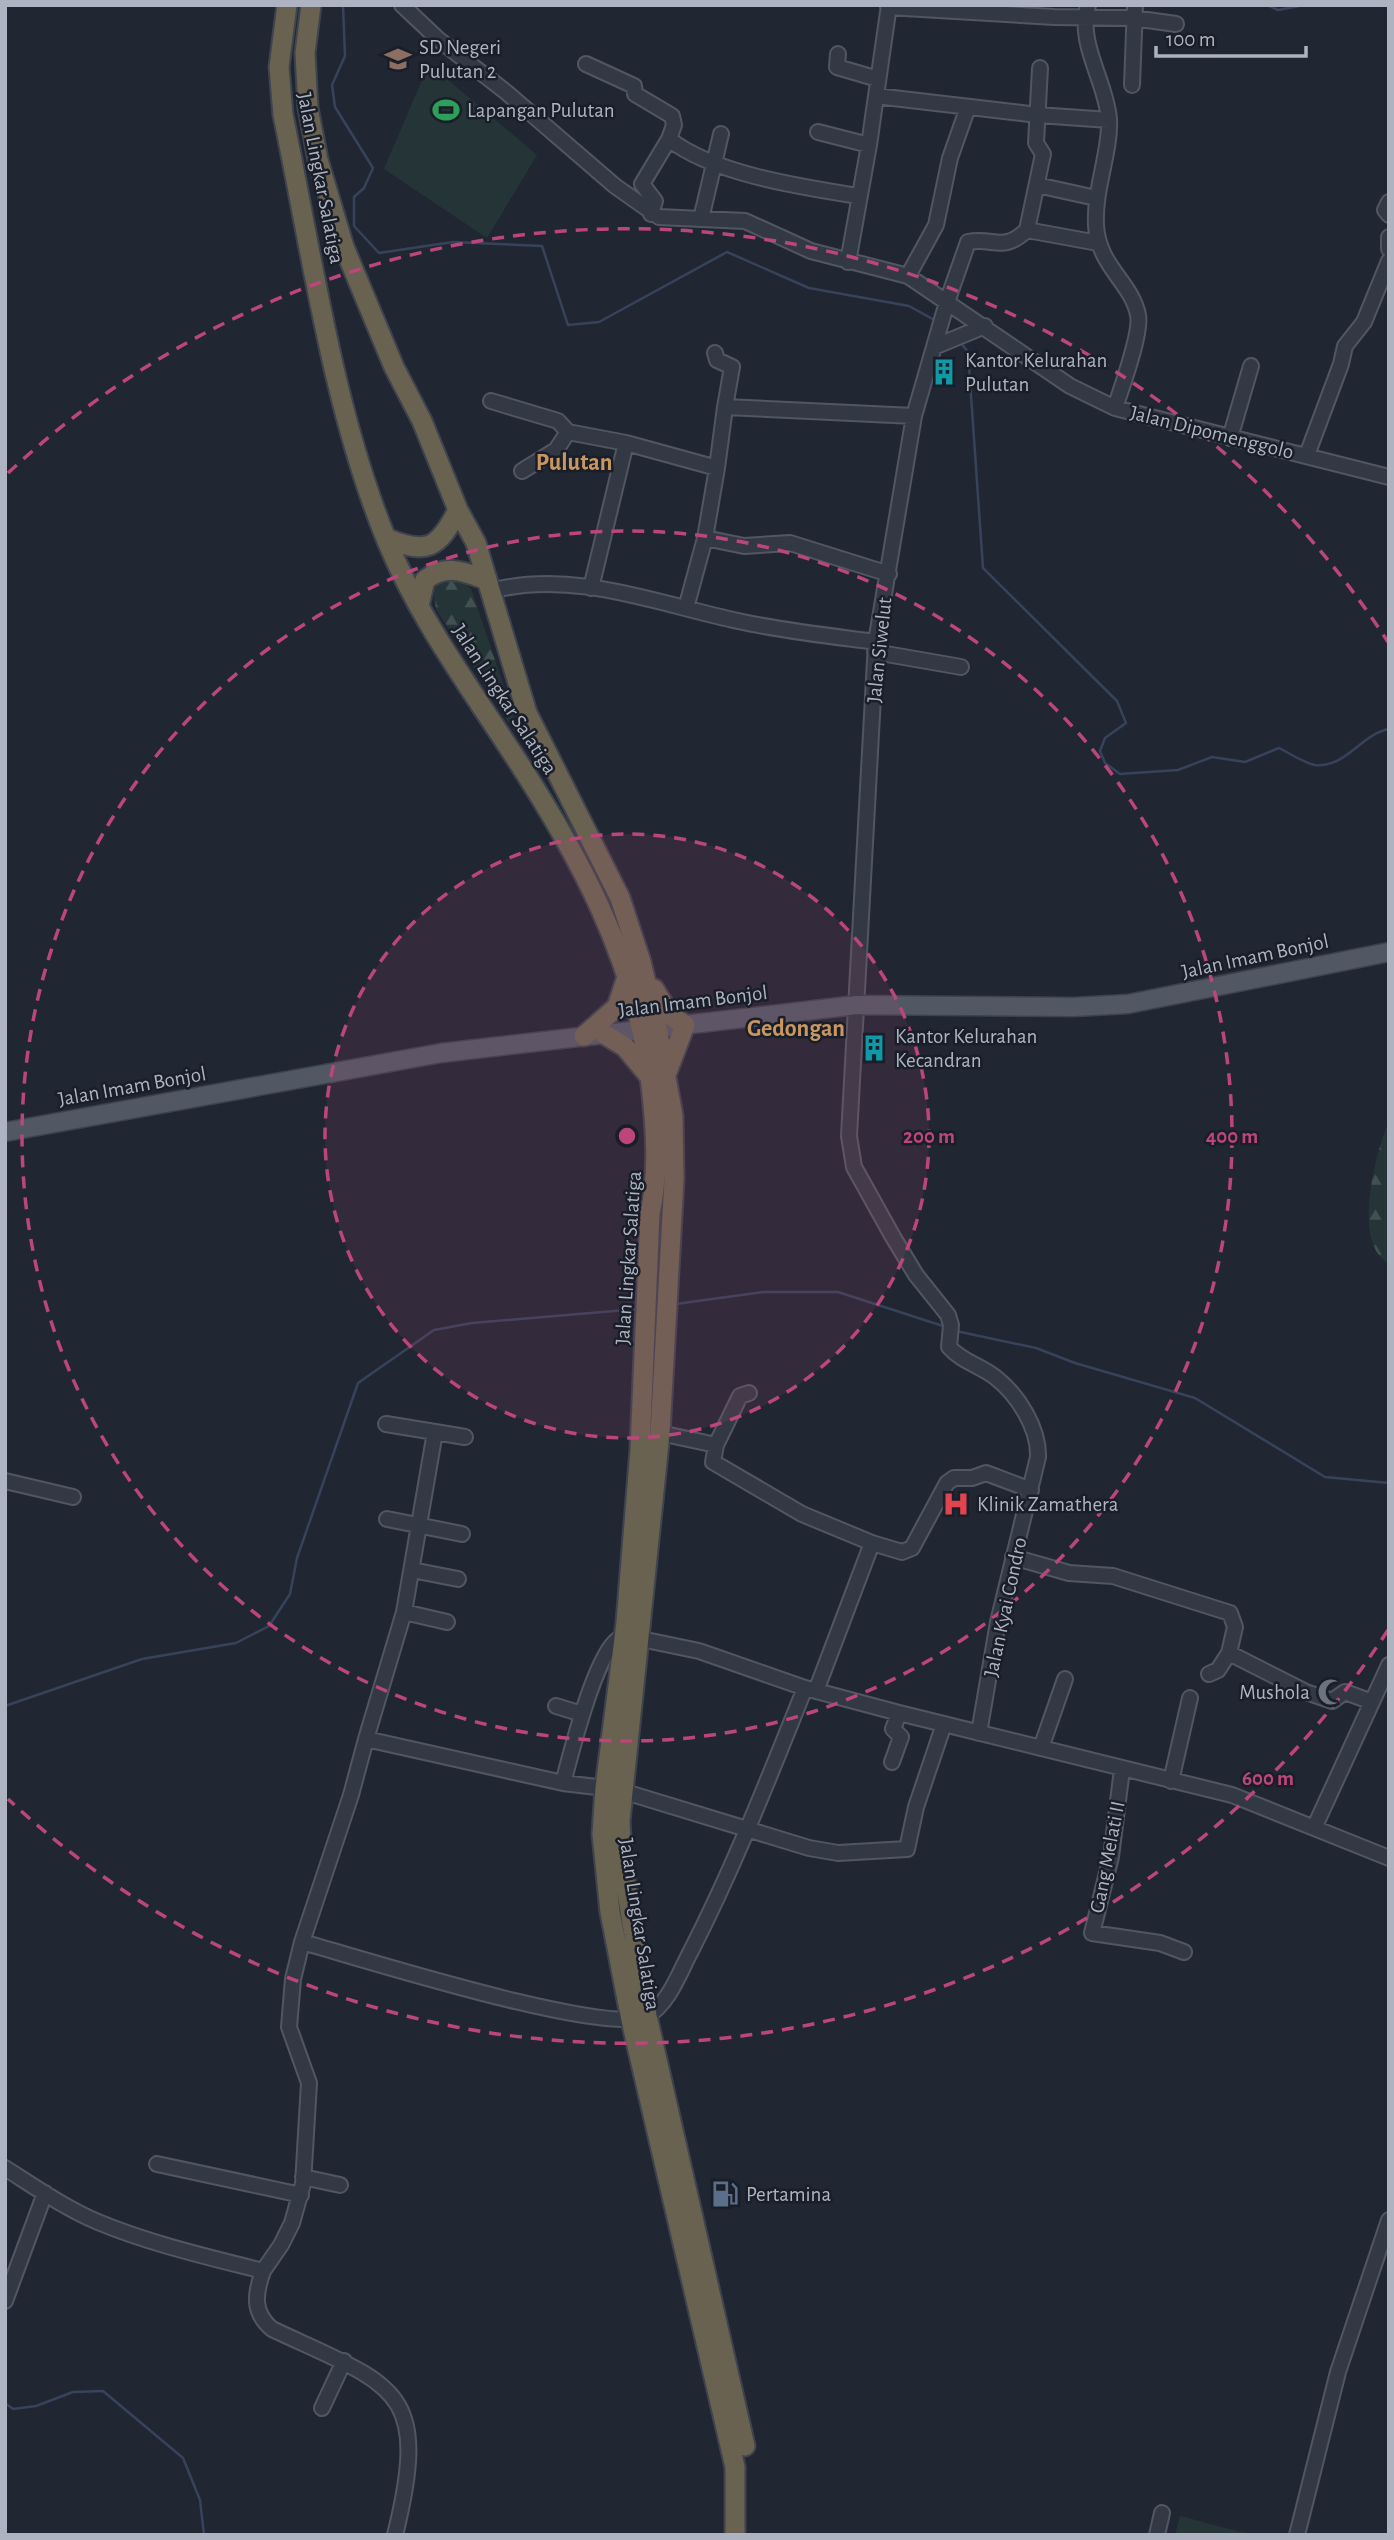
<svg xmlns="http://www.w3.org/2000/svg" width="1394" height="2540" font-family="'Alegreya Sans',sans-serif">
<defs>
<pattern id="forest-firs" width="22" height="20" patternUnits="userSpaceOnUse" patternTransform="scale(1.75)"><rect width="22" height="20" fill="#253537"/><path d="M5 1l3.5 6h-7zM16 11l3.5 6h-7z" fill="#425052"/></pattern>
</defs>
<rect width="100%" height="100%" fill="#202733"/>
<!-- forest -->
<path fill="url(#forest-firs)" d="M447,579L460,580L471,589L519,731L516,732L511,726L436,609L433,590L437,583Z
M1389,1121V1263C1351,1246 1376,1150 1389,1121Z"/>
<!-- pitch -->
<path fill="#253537" d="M429,64L537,155L487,238L384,169Z
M1180,2516L1252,2535H1175Z"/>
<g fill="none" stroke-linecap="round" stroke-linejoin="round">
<!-- stream -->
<path stroke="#37435b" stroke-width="2.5" d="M343,5L345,56L332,85L335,107L373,168L364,188L354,197V226L379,253L453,242L542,246L568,325L599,322L727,252L809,288L909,306L938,322
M1267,5L1278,10L1304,5
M960,342L968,352L983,568L1117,701L1126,723L1105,738L1100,751L1105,763L1120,774L1178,770L1212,757L1245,762L1279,748C1289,753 1304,763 1315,765C1346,768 1361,734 1389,729
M676,1304L763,1292H838L946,1327
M956,1331L1036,1348L1075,1363L1195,1398L1325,1477L1389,1483
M5,1706L142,1659L236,1643L269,1626L290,1594L297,1558L358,1383L434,1330L472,1323L638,1309
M5,2403L13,2409L36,2406L73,2392L103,2391L183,2458L200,2500L204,2535"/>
<!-- minor casing -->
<g stroke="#515662" stroke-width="18">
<path id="minor" d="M402,5L438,39L506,92L615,186L659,217L745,221L811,251L908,276L1070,386L1115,408L1389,477
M1088,5C1077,44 1106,81 1109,119C1111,150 1094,189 1096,225C1098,266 1132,283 1138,315C1142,332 1121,389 1115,408
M888,7L1054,17L1133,18L1176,24
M838,54L837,67L878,79
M586,64L634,86L635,94L672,116L674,125L669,139C713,174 802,187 858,196
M1132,85L1135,5
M876,96L1038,115L1109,120
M818,132L869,145
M1037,185L1096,198
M1389,202L1385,210L1389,215
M651,214L655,201L642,184L669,139
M701,219L721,134
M1027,230L1043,154L1036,143L1040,68
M1389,237V249
M848,262L869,145L889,5
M908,276L936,225L950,158L968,107
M934,347L985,326
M715,353L717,360L732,367L725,407
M491,401L558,421L568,432L626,443L717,468L725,407L914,416
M1230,438L1251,366
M1307,455L1341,364L1345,346L1364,322L1389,261
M522,471L556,450L568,432
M705,538L744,546L790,543L889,574
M591,588L626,443
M491,591C573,569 658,604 738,621C783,631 830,636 876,642
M686,608L705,538L717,468
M875,652L961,667
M749,1393L740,1396L716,1445L713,1462L802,1514L872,1543
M435,1432L465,1437
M660,1433L716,1445
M5,1481L73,1497
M387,1519L462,1534
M1013,1557L1069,1573L1113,1576L1230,1613L1235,1627L1229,1653L1306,1692L1332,1701L1345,1692L1372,1702
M412,1570L458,1579
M404,1612L447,1622
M641,1639L699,1651L805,1688L899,1713L1232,1795L1389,1858
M1209,1674L1218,1670L1229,1653
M816,1691L872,1543L902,1552L912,1548L947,1483L954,1478H972L986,1473L1031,1490
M556,1706L582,1714
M979,1733L998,1622L1038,1457C1039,1428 1018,1395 995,1377C981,1366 961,1361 949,1347L951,1325L948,1315L916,1275L893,1237L854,1167L849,1136L876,642L914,416L947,302L968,242C995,237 1002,253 1027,230L1098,243
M366,1739L404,1612L435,1432L386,1424
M1041,1748L1065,1679
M892,1762L901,1737L893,1729L899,1713
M1122,1769L1111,1857L1092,1933L1160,1943L1184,1952
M1171,1781L1190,1698
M563,1783C570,1758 598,1639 624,1637
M622,1791L809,1848L838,1853L907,1849L916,1807L944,1724
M1315,1826L1389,1665
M302,1942L351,1795L366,1739L563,1783L605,1788
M157,2164L301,2195
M5,2168C35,2187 65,2208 98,2222C151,2244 208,2257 263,2271C255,2294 252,2312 272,2329C393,2386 432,2386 395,2535
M303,2177L340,2185
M263,2271L281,2245L292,2223L303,2184L309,2083L289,2027L293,1979L302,1942C357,1957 608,2037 647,2016C669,2004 680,1971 691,1951C735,1865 769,1777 805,1688
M5,2301L45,2193
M322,2408L344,2361
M1157,2535L1162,2513
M1297,2535L1338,2372L1389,2220"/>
</g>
<!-- major casing -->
<g stroke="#3d424d" stroke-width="21">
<path id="major" d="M5,1132L441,1053L857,1005L1074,1007L1128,1004L1389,952"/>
</g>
<!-- highway casing -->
<g stroke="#3e434e" stroke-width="23">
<path id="highway" d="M287,5L279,67L283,115C312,254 333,410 387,541C417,614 464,679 507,745C576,849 637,959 651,1085C656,1129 659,1171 650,1214L640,1449L626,1623L605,1788L602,1834L610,1912L631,2020L735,2467V2535
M311,5L305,53L308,108L318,160L344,247L394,367L422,421L458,510L476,543L527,713L620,898L641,962L657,1028L673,1116L674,1179L660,1433L620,1821L622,1860L647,2016L745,2446
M386,538C427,555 438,549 458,510
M419,606L425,580C447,563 464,572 487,580
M654,989L670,1015L685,1025L667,1072
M604,1034L625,1047L650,1077
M584,1036L617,1007L627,977"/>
</g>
<!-- minor -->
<use href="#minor" stroke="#333944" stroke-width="14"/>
<!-- major -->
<use href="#major" stroke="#515864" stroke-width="18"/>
<!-- highway -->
<use href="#highway" stroke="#696251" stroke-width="19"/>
</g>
<!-- distance rings -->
<circle cx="627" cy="1136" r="302" fill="#bc467a" fill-opacity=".12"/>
<g fill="none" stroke="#bc467a" stroke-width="3.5" stroke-dasharray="12 9">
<circle cx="627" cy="1136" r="302"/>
<circle cx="627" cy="1136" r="605"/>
<path d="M1388 1630A907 907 0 0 1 8 1799M8 473A907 907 0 0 1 1388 642"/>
</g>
<!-- icons -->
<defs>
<g id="school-bare" transform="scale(2.1)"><path d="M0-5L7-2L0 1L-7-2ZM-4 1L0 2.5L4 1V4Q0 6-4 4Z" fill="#8d6e63" stroke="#191e28" stroke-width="2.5" paint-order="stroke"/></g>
<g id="stadium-bare" transform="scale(2.1)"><path d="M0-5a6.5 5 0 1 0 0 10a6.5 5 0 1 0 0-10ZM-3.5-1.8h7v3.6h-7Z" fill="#2e9e5b" stroke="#191e28" stroke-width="2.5" paint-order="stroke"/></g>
<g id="building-bare" transform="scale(2.1)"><path d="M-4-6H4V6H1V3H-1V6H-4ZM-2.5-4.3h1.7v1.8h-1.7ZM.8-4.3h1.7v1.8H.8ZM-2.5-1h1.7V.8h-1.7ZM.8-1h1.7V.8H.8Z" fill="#0f9aa8" stroke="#191e28" stroke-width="2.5" paint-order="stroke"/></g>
<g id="hospital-bare" transform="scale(2.1)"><path d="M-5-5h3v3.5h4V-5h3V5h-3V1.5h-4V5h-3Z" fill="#e0444e" stroke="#191e28" stroke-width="2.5" paint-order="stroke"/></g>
<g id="mosque-bare" transform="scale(2.1)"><path d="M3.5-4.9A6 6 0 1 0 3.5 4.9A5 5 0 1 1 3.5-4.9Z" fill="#6b7280" stroke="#191e28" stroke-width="2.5" paint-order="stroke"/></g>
<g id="fuel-bare" transform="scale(2.1)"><path d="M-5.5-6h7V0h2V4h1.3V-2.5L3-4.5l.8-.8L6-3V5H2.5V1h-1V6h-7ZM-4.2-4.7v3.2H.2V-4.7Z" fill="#5c6f8a" stroke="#191e28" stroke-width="2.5" paint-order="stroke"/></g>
</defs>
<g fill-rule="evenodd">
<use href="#school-bare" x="398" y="59"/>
<use href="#stadium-bare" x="446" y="110"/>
<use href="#building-bare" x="944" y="372"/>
<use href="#building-bare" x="874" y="1048"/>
<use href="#hospital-bare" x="956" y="1504"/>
<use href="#mosque-bare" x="1331" y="1692"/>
<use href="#fuel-bare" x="725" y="2194"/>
</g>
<g text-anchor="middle" stroke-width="5" stroke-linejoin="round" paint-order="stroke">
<!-- poi labels -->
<g font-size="21" fill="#adb3c1" stroke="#191e28" text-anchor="start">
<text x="419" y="54">SD Negeri<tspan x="419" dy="24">Pulutan 2</tspan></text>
<text x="467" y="117">Lapangan Pulutan</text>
<text x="965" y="367">Kantor Kelurahan<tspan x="965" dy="24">Pulutan</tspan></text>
<text x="895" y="1043">Kantor Kelurahan<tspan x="895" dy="24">Kecandran</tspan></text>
<text x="977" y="1511">Klinik Zamathera</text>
<text x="1310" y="1699" text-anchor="end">Mushola</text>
<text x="746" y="2201">Pertamina</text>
</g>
<!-- street labels -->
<g font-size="21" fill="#adb3c1" stroke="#191e28">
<text transform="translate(321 178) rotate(79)" y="7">Jalan Lingkar Salatiga</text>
<text transform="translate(1212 432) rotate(14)" y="7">Jalan Dipomenggolo</text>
<text transform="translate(879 650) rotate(-84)" y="7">Jalan Siwelut</text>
<text transform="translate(505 699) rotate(57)" y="7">Jalan Lingkar Salatiga</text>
<text transform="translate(1255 956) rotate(-12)" y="7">Jalan Imam Bonjol</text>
<text transform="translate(693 1001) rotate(-7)" y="7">Jalan Imam Bonjol</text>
<text transform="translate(132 1086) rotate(-10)" y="7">Jalan Imam Bonjol</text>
<text transform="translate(628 1258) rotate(-86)" y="7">Jalan Lingkar Salatiga</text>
<text transform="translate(1005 1607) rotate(-78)" y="7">Jalan Kyai Condro</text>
<text transform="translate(1107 1857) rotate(-79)" y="7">Gang Melati II</text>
<text transform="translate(640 1924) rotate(81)" y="7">Jalan Lingkar Salatiga</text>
</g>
<!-- quarter labels -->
<g font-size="24" font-weight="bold" fill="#c89661" stroke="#191e28">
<text x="574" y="470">Pulutan</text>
<text x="796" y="1036">Gedongan</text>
</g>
</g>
<circle cx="627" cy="1136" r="10" fill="#bc467a" stroke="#191e28" stroke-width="3.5"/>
<g font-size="21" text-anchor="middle" font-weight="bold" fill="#bc467a" stroke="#191e28" stroke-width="5" stroke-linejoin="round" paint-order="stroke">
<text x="929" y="1143">200 m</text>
<text x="1232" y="1143">400 m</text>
<text x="1268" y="1785">600 m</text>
</g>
<!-- border -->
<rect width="1394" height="2540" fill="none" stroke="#adb3c1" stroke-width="14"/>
<!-- scale -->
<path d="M1156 46v10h150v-10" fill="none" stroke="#adb3c1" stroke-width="3.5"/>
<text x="1166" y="46" font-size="21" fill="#adb3c1" stroke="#191e28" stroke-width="5" paint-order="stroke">100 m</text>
</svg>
